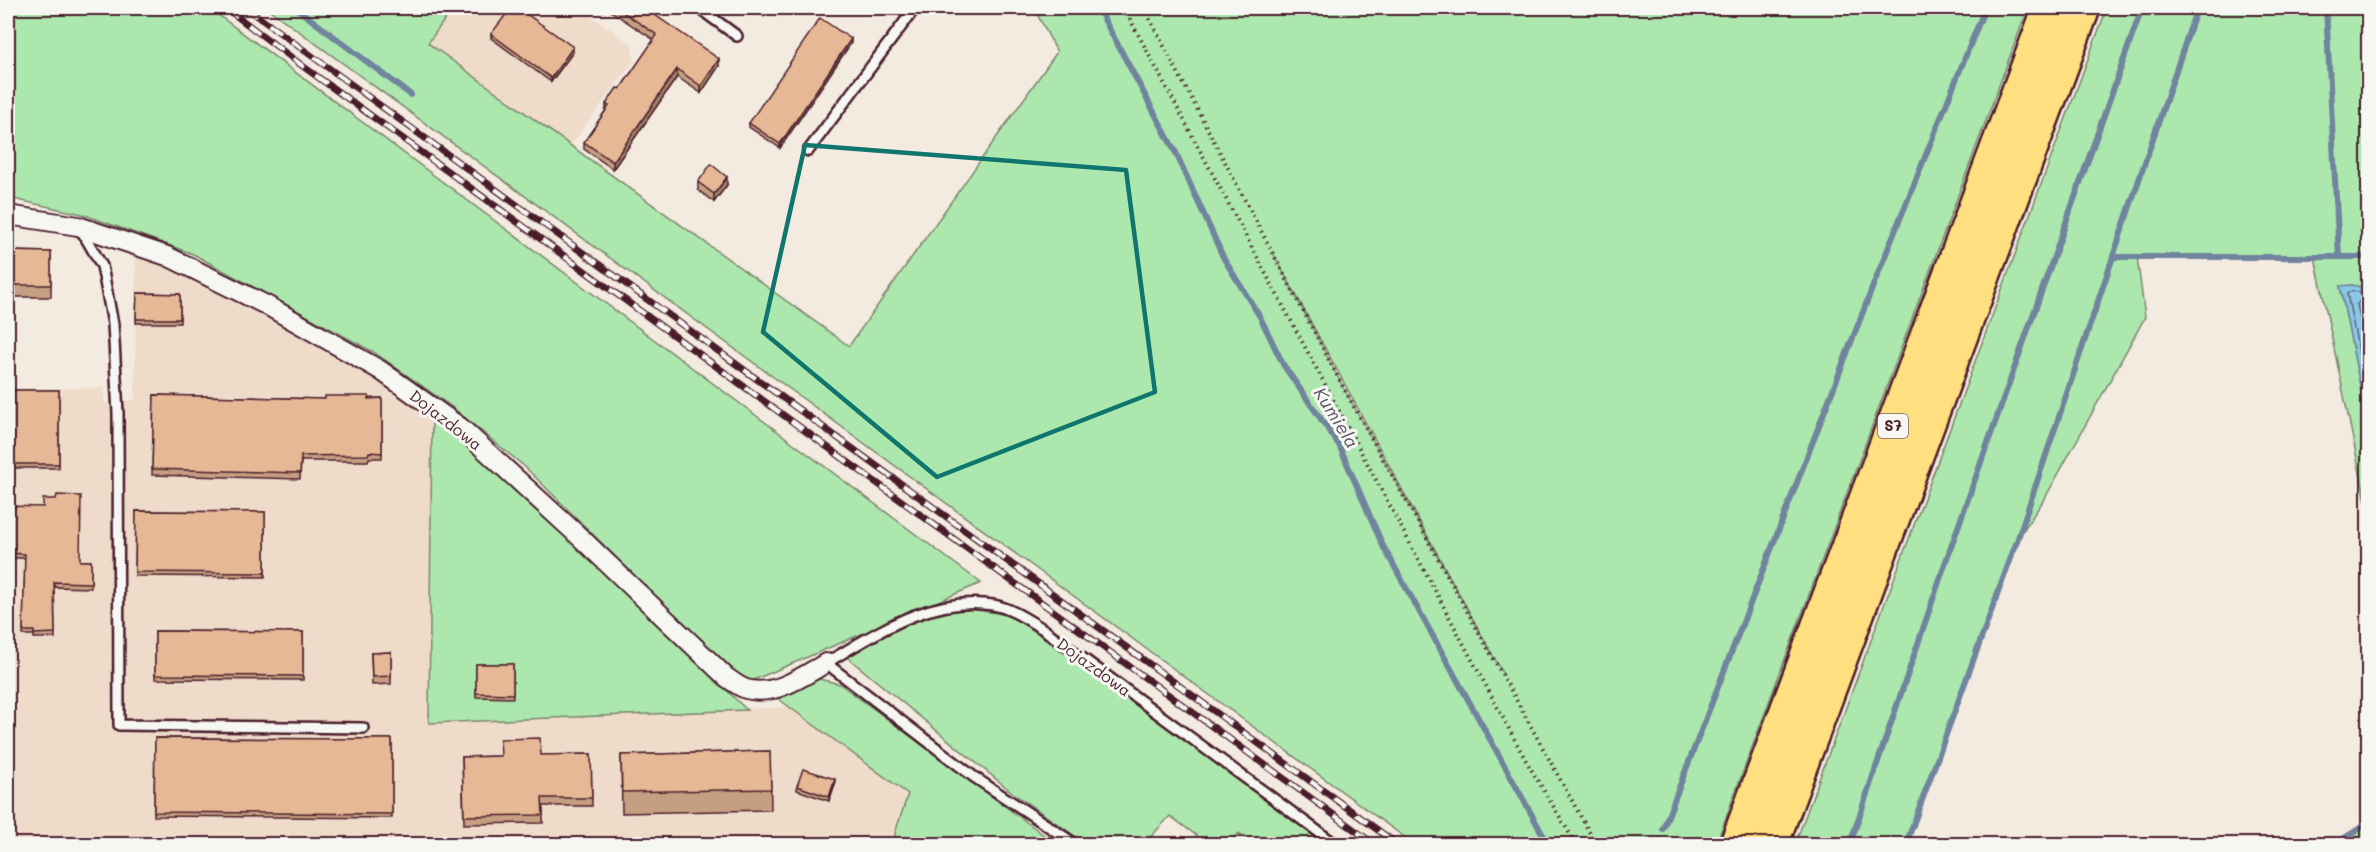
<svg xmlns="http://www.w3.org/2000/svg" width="2376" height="852" font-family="Mali,sans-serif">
<rect width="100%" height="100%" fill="#f3eae0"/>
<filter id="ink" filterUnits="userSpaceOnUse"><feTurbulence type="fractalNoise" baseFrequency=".0167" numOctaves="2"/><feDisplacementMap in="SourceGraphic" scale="12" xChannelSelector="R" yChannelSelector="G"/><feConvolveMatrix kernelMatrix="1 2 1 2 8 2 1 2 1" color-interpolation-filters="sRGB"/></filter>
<g filter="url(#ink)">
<!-- built -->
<path fill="#efdbca" d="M453,8H580L632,45L634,61L570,146L428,43Z
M136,251L174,265L360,365L432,413L429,723L789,707L908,794L895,833V844H8V389L104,388V403L135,400Z"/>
<!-- green -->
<path fill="#ace8ae" stroke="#7b846c" stroke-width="1.5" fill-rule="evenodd" d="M8,8H209L981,583L744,684L525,467L452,407L375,353L193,254L82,214L8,198Z
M267,8H453L428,43L849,346L1057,52L1034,8H2028L1716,844H1414ZM1272,251L1504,676L1342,385Z
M2107,8H2368V289L2352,285L2340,287L2368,425V511L2315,257H2137L2145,317L2045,498L2018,538L1906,844H1795Z
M432,413L499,470L747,710L429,723Z
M970,609L1008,615L1038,631L1327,844H1253L1239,833L1230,844H1208L1170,816L1144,844H1087L1013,793L847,657C888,628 919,613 970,609Z
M819,679L840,684L1056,844H895V833L908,794L777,698Z
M2368,823V844H2335Z"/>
<!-- water -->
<path fill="#88c8e9" stroke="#6f849d" stroke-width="1.5" d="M2352,285L2368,289V425L2340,286Z"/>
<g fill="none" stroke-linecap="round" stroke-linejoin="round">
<!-- shore -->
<path stroke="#636377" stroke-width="1.5" d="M2368,294L2351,291L2347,294L2368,396
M2368,302L2360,301L2357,304L2368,359"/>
<!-- stream -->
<path stroke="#6f849d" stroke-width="6" d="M296,8L411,95
M1098,8L1176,153L1224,259L1260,317L1284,366L1339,445L1383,546L1548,844
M2326,8L2339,257
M2113,257H2368
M1663,829L1873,286L1985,8
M1850,844L1946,561L2142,8
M1906,844L2018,538L2197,8
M2335,844L2368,823"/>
<!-- lane casing -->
<g stroke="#4a1f2b" stroke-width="14">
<path id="lane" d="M699,8L737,36
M808,151L915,8
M80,228L102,266L113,324L118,413L119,725L363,728
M1075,844L974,777L826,663C877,633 931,595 993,605C1011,608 1028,620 1043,629L1335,844"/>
</g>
<!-- street casing -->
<g stroke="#4a1f2b" stroke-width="22">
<path id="street" d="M8,215L78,226L167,256L268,306L380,370L460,427L582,539L726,677C732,681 739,687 746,689C775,697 803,676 826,663"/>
</g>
<!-- highway casing -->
<g stroke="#4a1f2b" stroke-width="38">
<path id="highway" d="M1737,844L2050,8
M1771,844L2083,8"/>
</g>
<!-- path -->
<path stroke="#4a1f2b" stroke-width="4" stroke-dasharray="1.5 4.5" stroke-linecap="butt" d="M1124,8L1525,759L1576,844
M1144,8L1342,385L1596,844
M2364,844L2368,842"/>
<!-- lane -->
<use href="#lane" stroke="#f6f6f2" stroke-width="9"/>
<!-- street -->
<use href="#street" stroke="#f6f6f2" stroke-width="18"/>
<!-- highway -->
<use href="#highway" stroke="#ffdf80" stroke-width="33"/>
<!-- rail casing -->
<g stroke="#4a1f2b" stroke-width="7">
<path id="rail" d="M226,8L304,67L1374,844
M246,8L1397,844"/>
</g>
<!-- rail -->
<use href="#rail" stroke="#f6f6f2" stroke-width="4.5" stroke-dasharray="14" stroke-linecap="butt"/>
</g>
<!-- wall -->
<path fill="#c69e81" stroke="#4a1f2b" stroke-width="1.5" d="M598,8H661L655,15L719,66L701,93L677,77L613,169L584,149V142L606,110V104L620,89L654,40L606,8L604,11Z
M750,8H770L764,16Z
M491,34L573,52L551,82L491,38Z
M851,43L780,148L749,127V123Z
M698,182L727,185L714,202L698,190Z
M8,251L51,252V297H8Z
M137,293L180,294V323H136Z
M8,390H59V468H8Z
M154,395L325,399L382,398V458H369L368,461H301L300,479L152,475Z
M8,506L80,561H91V588L54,587L55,638H34V635H23L25,558H8Z
M136,511L265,512V577L135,576Z
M155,631L303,632V680L155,679Z
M391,652V684L372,685L371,653Z
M476,664H513V698L476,697Z
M155,738L392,739V818L154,816Z
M770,751L771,810L622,813L621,755Z
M591,754L592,806H543V823L464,824L462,757Z
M835,784L829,801L797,790V786Z"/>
<!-- shaded-wall -->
<path fill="#a18169" stroke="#4a1f2b" stroke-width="1.5" d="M655,8H661L652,20V13Z
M764,8H770L764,16Z
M851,39V43L780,148V144Z
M573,47V52L551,82V78Z
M719,59V66L701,93V86Z
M677,69V77L613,169V162Z
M727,177V185L714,202V194Z
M835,779V784L829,801V797Z"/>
<!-- building -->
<path fill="#e6b896" stroke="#4a1f2b" stroke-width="1.5" d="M511,8H518L573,47L551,78L491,34Z
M617,8H655L652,13L719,59L701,86L677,69L613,162L584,142L609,106L606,104L617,88L620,89L657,35Z
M820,18L851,39L780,144L749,123Z
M711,164L727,177L714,194L698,182Z
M8,251L51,252V285H8Z
M137,293L180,294V319H136Z
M8,390H59V464H8Z
M154,395L325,399V396H369L368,399L382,398V453L369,452L368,455L301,456L300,473L152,469Z
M57,495L81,496L80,561H91V583L54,582L55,633L34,634V631H23L25,554L8,553V506L43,507V499H56Z
M136,511L265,512V573L135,572Z
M155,631L303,632V676L155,675Z
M391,652V676L372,677L371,653Z
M476,664H513V694L476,693Z
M155,738L392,739V814L154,812Z
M540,738L541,755L591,754L592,798H542L543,815L464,816L462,757L501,756L500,739Z
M770,751L771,789L622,792L621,755Z
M803,769L835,779L829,797L797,786Z"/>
</g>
<!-- marked area -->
<path fill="none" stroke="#0f766e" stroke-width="4.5" stroke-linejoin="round" d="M805,145L1126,170L1155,392L937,477L763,332Z"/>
<g text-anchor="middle" stroke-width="6" stroke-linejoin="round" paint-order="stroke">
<!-- shield labels -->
<rect fill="#f6f6f2" stroke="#7e6067" stroke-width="1.5" x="1878" y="414" width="30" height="24" rx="4.5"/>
<g font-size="15" font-weight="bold" fill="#4a1f2b">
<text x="1893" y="431">S7</text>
</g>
<!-- street labels -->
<g font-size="16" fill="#4a1f2b" stroke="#f6f6f2">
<text transform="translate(446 420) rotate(38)" y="6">Dojazdowa</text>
<text transform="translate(1094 667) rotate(36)" y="6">Dojazdowa</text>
</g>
<!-- water labels -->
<g font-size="18" font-style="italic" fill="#5d5264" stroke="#f6f6f2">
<text transform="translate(1336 418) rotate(58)" y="6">Kumiela</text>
</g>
</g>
<!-- margin -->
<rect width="2376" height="852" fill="none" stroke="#f6f6f2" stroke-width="30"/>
<rect x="15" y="15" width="2346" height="822" fill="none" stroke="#4a1f2b" stroke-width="2" filter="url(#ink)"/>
</svg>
